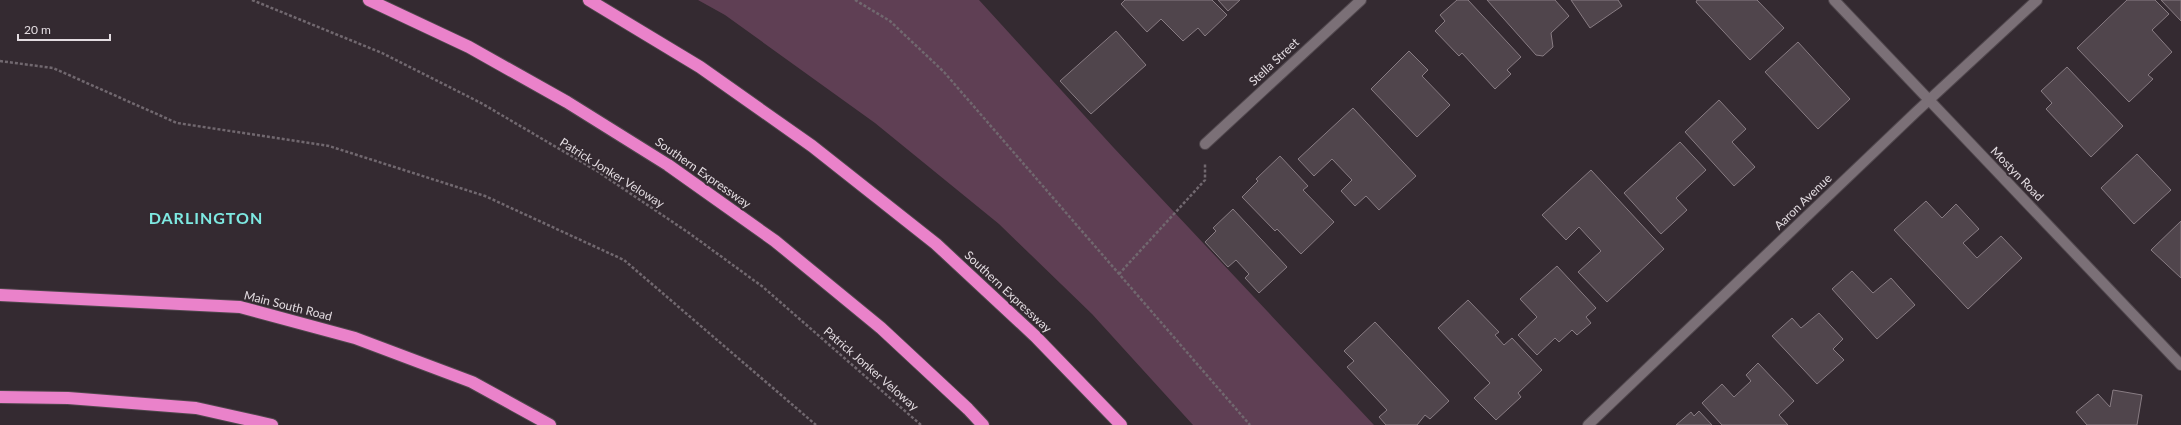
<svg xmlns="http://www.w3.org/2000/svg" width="2181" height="425" font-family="Lato,sans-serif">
<rect width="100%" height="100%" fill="#342a31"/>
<!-- green -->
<path fill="#5f3f54" d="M698,0H979L1113,147L1374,425H1193L1092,314L999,224L875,123L725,15Z"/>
<!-- building -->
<path fill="#50454c" stroke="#887c83" d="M1125,0H1212L1227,15L1205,36L1198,28L1183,41L1161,19L1147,32L1121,4Z
M1218,0H1240L1228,11Z
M1457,0H1468L1521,57L1507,70L1511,74L1495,89L1462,53L1459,56L1435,31L1445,21L1440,15Z
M1487,0H1555L1569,16L1551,33L1553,47L1543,56L1536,55Z
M1571,0H1618L1622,6L1590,28Z
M1697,0H1757L1784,28L1750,60L1696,2Z
M2127,0H2155L2169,14L2152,30L2172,52L2148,75L2153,79L2129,102L2077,48Z
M2161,0H2181V21Z
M1116,31L1146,65L1091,114L1060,81Z
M1798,42L1850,99L1818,129L1765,72Z
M1409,51L1428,70L1422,76L1450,105L1417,137L1371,89Z
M2067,67L2123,126L2091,157L2046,109L2052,103L2041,91Z
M1719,100L1746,129L1732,142L1755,167L1734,186L1685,132Z
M1353,108L1416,176L1379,210L1366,196L1355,206L1341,191L1352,180L1332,159L1314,176L1298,159Z
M1680,142L1706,170L1676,198L1687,210L1661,234L1624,193Z
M2137,154L2171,190L2134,224L2101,188Z
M1280,156L1308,186L1303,190L1334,222L1301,254L1277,229L1275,231L1242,197L1258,181L1256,179Z
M1591,170L1664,249L1607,302L1578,272L1601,251L1579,227L1566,240L1542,215Z
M1926,201L1942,218L1956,204L1979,229L1963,243L1977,258L2001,236L2022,258L1968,309L1894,230Z
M1233,209L1287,267L1259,293L1245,278L1249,274L1236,260L1228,267L1205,242L1216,231L1213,228Z
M2181,221V278L2151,250Z
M1557,266L1596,308L1586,317L1591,323L1577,335L1572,330L1559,342L1555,338L1537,355L1518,335L1537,317L1520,299Z
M1852,271L1873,293L1891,278L1915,305L1877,339L1832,289Z
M1468,300L1499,332L1495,335L1504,345L1512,338L1542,370L1518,393L1521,397L1496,420L1474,398L1490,383L1438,328Z
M1819,313L1843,339L1833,349L1844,360L1817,384L1772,336L1792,318L1801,328Z
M1375,322L1449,401L1430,419L1425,415L1417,425H1386L1379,417L1387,410L1347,367L1354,361L1344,351Z
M1758,363L1794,401L1779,415L1788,425H1722L1702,403L1722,384L1734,397L1751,381L1746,375Z
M2113,390L2142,395L2137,425H2087L2076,412L2098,394L2110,407Z
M1699,411L1712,425H1676L1691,412L1694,416Z"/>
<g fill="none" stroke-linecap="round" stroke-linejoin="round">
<!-- street casing -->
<g stroke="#50474d" stroke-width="12">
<path id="street" d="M1834,0L2181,365
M1205,144L1361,0
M1588,425L1916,112L2037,0"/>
</g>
<!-- highway casing -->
<g stroke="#50474d" stroke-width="14">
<path id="highway" d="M369,0L469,47L567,102L668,165L775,241L881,328L968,409L983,425
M589,0L700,67L812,146L936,244L1035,336L1121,425
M0,295L240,307L355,338L472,382L550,425
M0,397L68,398L196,408L272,425"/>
</g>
<!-- path -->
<path stroke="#71686f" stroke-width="2.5" stroke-dasharray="3 2" stroke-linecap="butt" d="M252,0L382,53L481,103L597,171L689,233L763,287L921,425
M855,0L890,21L944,72L1250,425
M0,61L53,68L177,123L329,146L485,196L624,260L816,425
M1119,274L1205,180V164"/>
<!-- street -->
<use href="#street" stroke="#7b7077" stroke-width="10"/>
<!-- highway -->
<use href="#highway" stroke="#ea82ca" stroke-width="12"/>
</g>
<g text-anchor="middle" stroke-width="4" stroke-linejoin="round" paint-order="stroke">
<!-- street labels -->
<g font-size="12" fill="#e3dce1" stroke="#342a31">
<text transform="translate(1274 62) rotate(-43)" y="4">Stella Street</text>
<text transform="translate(612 173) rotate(32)" y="4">Patrick Jonker Veloway</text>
<text transform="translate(703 173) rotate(35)" y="4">Southern Expressway</text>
<text transform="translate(2017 174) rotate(46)" y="4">Mostyn Road</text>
<text transform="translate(1803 202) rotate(-44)" y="4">Aaron Avenue</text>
<text transform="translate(1008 292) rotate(43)" y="4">Southern Expressway</text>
<text transform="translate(288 306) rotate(14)" y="4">Main South Road</text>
<text transform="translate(871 369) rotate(41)" y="4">Patrick Jonker Veloway</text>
</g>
<!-- district labels -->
<g font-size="16" font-weight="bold" letter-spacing="1" fill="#7ee9e2" stroke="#342a31">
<text x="206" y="224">DARLINGTON</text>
</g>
</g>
<!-- scale -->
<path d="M18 34v6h92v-6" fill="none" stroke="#e3dce1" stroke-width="2"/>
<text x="24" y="34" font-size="12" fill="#e3dce1" stroke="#342a31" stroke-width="3" paint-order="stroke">20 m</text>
</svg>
